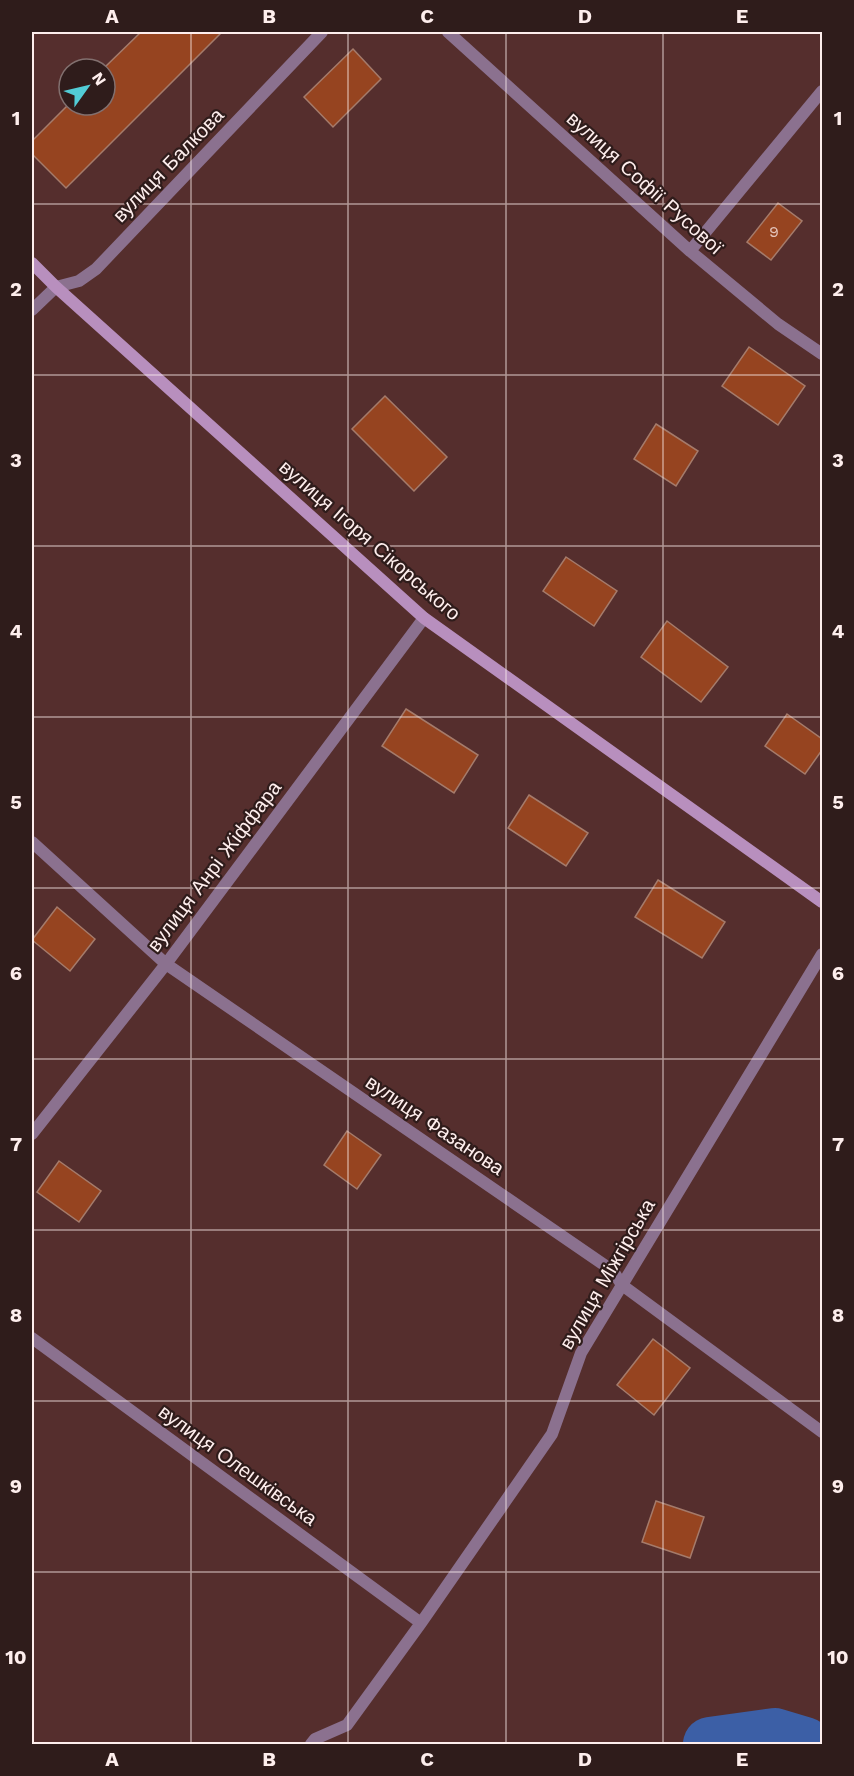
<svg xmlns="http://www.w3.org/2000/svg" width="854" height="1776" font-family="'Work Sans',sans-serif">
<rect width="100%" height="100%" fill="#552e2d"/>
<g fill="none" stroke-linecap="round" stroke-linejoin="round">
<!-- river -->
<path stroke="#3c5fa6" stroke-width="54" d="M710,1744L775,1735L805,1744"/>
</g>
<!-- building -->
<path fill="#964420" stroke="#a57b6b" stroke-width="1.5" d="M141,32H222L66,188L32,154V141L69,104L105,105V69H103Z
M353,49L381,79L333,127L304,97Z
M778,203L802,221L771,260L747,242Z
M749,347L805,386L778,425L722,386Z
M385,396L447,457L414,491L352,429Z
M656,424L698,451L676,486L634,459Z
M566,557L617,591L594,626L543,591Z
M667,621L728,667L701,702L641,657Z
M406,709L478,755L454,793L382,746Z
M787,714L822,739V750L805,774L765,746Z
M529,795L588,833L566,866L508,828Z
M658,880L725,922L702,958L635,917Z
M57,907L95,939L70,971L32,940Z
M347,1131L381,1155L357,1189L324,1165Z
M59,1161L101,1191L79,1222L37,1192Z
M653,1339L690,1368L654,1415L617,1385Z
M656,1501L704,1517L690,1558L642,1542Z"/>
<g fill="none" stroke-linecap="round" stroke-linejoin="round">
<!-- street -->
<path stroke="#8b718f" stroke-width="12" d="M448,32L690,251L778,324L822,354
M690,251L822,91
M32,310L56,287L79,281L96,269L322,32
M32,842L166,964L613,1271L622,1285L822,1432
M32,1134L166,964L424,618
M32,1338L421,1623
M311,1744L315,1739L347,1725L421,1623L552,1434L581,1353L822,954"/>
<!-- secondary -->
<path stroke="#b88fbe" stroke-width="12" d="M32,263L56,287L424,618L822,902"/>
</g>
<!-- grid -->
<path fill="none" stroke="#feeeed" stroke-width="1.5" stroke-opacity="0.55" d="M191,32V1744M348,32V1744M506,32V1744M663,32V1744M32,204H822M32,375H822M32,546H822M32,717H822M32,888H822M32,1059H822M32,1230H822M32,1401H822M32,1572H822"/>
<g text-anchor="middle" stroke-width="4.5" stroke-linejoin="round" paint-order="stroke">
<!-- number labels -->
<g font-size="16" fill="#e4c4ba">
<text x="774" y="237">9</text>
</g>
<!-- street labels -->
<g font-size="20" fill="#feeeed" stroke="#2f1c1b">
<text transform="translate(168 165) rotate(-46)" y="7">вулиця Балкова</text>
<text transform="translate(645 183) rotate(42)" y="7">вулиця Софії Русової</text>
<text transform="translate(370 540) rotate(41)" y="7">вулиця Ігоря Сікорського</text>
<text transform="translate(214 866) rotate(-53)" y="7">вулиця Анрі Жіффара</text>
<text transform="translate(435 1125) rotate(34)" y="7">вулиця Фазанова</text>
<text transform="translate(607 1274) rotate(-60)" y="7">вулиця Міжгірська</text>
<text transform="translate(238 1465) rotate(36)" y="7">вулиця Олешківська</text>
</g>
</g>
<!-- border -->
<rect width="854" height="1776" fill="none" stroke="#2f1c1b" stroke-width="66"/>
<!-- north arrow -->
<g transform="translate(87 87) rotate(56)"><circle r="28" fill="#2f1c1b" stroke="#82706f" stroke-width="1.5"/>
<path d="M0-4.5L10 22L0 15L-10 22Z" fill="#52ccd6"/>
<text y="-9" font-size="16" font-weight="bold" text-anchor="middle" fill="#feeeed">N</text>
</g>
<rect x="33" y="33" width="788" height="1710" fill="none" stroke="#feeeed" stroke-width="2"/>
<g font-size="20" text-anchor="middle" font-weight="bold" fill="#feeeed">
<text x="112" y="23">A</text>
<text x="269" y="23">B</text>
<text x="427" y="23">C</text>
<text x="585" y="23">D</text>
<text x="742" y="23">E</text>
<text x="16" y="125">1</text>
<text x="838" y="125">1</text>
<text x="16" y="296">2</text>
<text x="838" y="296">2</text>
<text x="16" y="467">3</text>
<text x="838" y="467">3</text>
<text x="16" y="638">4</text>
<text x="838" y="638">4</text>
<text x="16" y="809">5</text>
<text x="838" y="809">5</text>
<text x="16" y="980">6</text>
<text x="838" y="980">6</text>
<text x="16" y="1151">7</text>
<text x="838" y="1151">7</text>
<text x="16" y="1322">8</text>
<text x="838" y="1322">8</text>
<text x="16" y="1493">9</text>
<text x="838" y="1493">9</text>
<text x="16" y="1664">10</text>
<text x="838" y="1664">10</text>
<text x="112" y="1766">A</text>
<text x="269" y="1766">B</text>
<text x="427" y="1766">C</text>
<text x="585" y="1766">D</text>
<text x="742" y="1766">E</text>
</g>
</svg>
